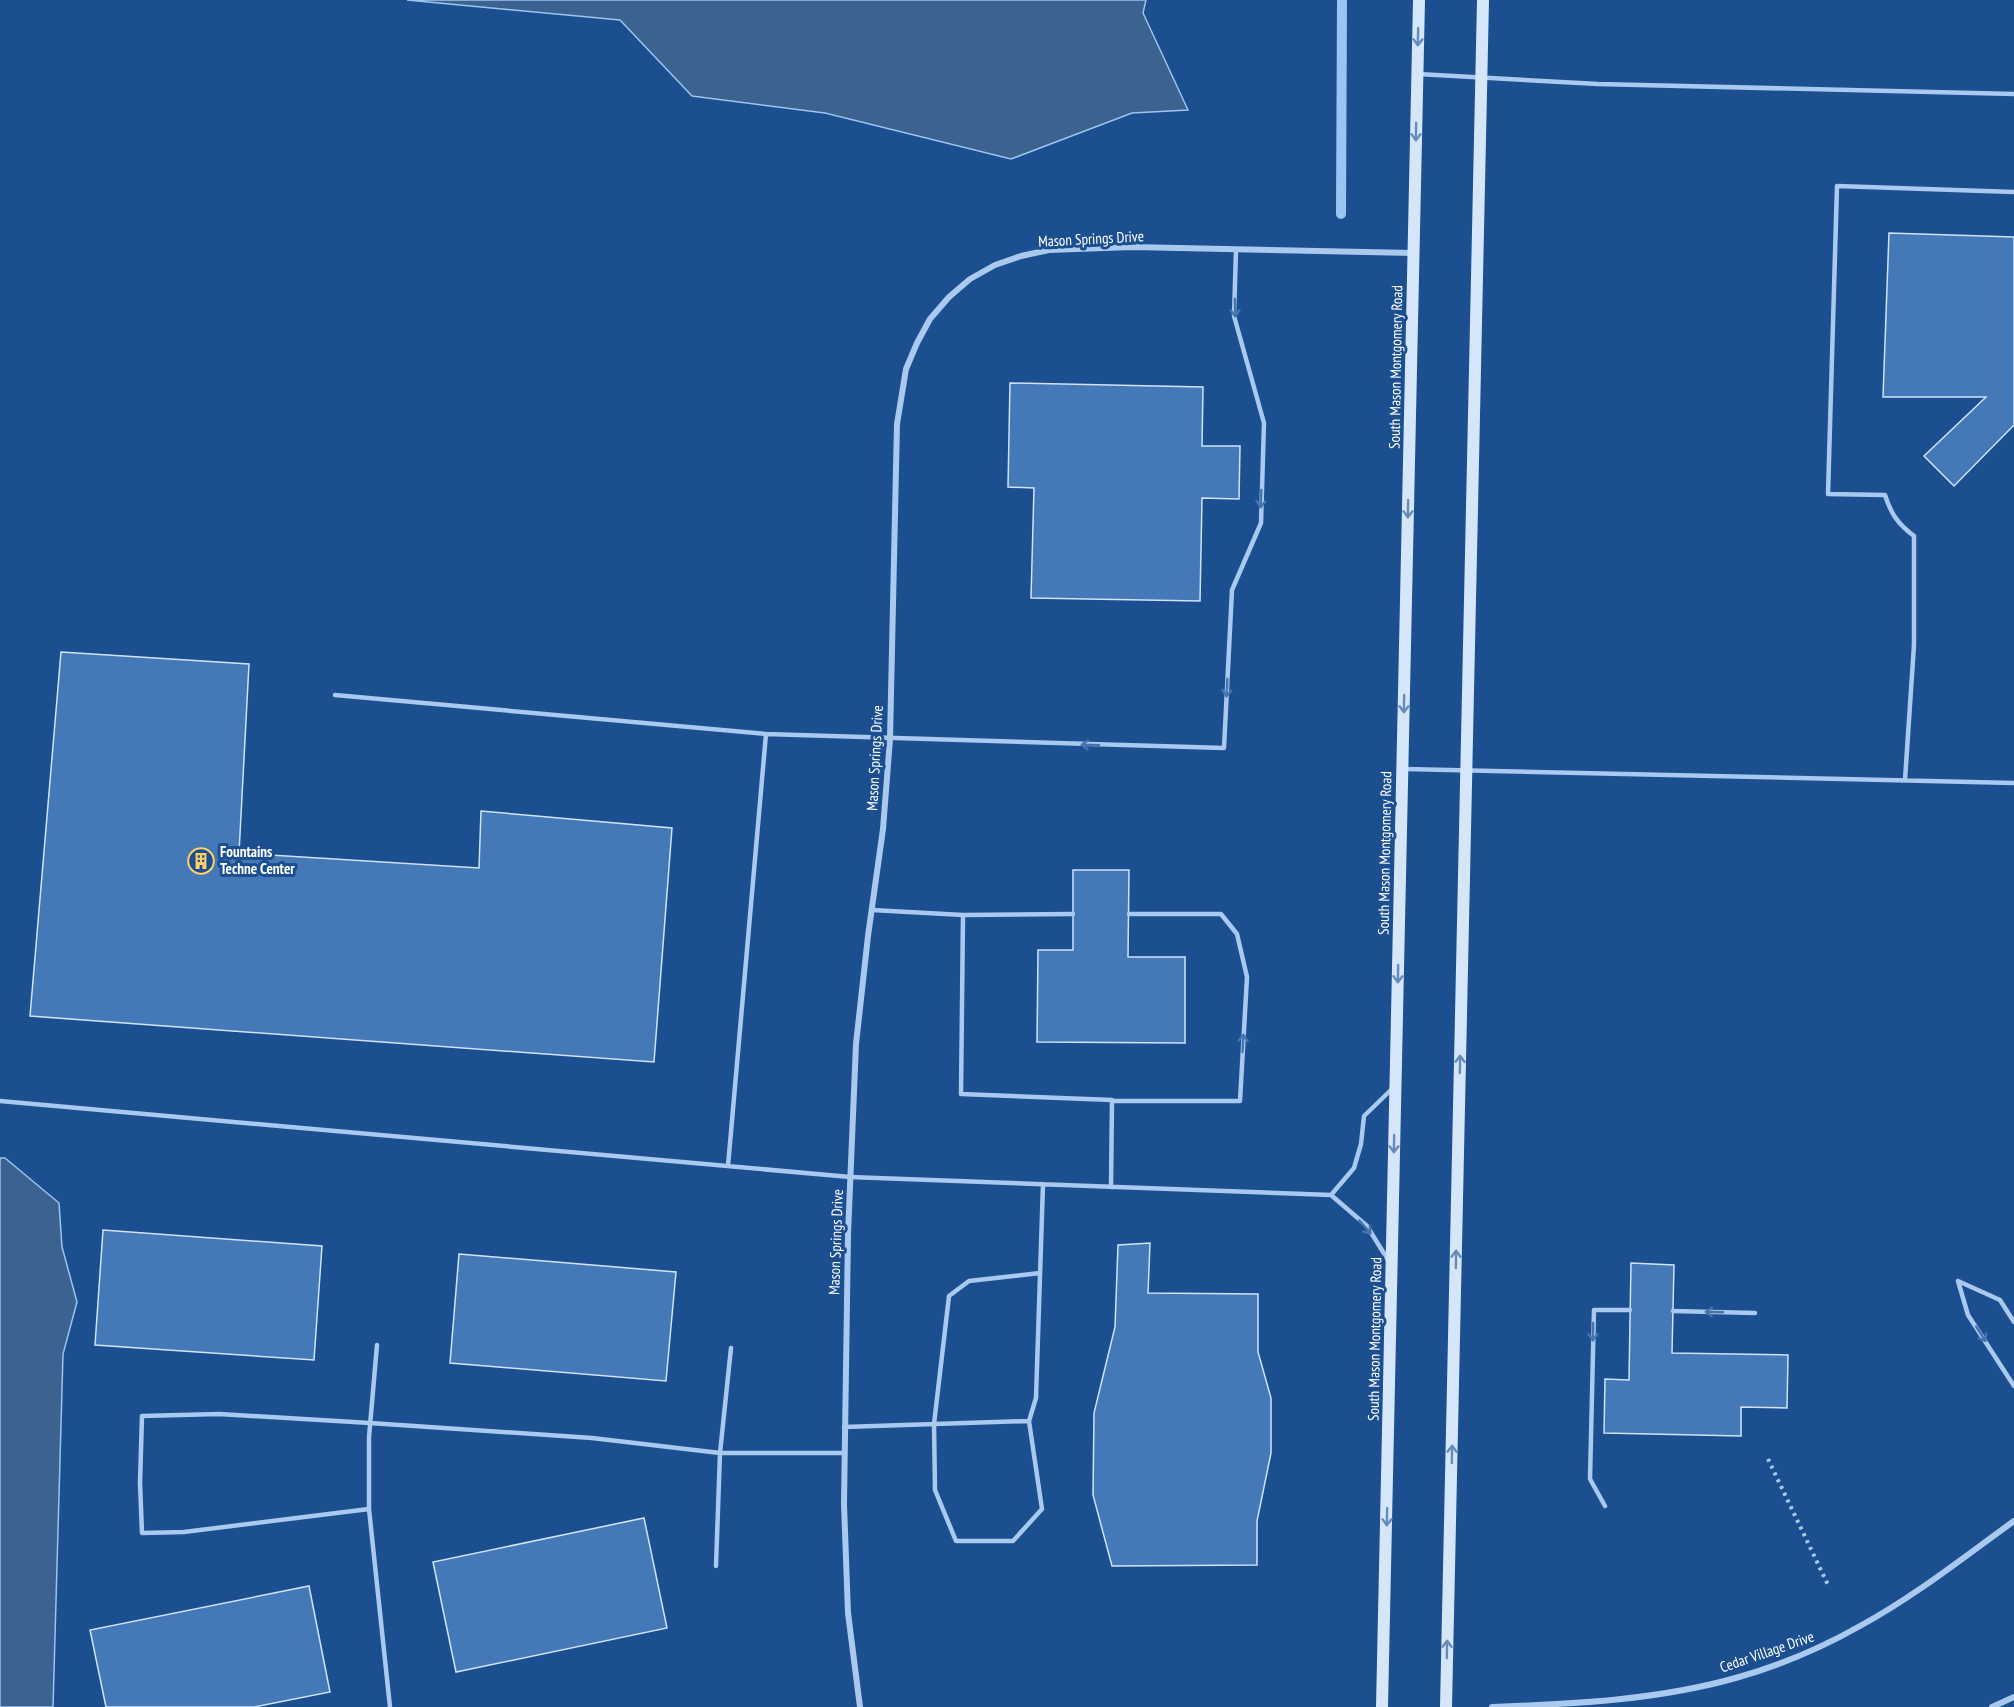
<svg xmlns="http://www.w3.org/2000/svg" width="2014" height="1707" font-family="'PT Sans Narrow',sans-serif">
<rect width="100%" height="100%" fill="#1b4f8f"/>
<!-- water -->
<path fill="#3c6290" stroke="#9cc4f0" stroke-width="1.5" d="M407,0H1146L1143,13L1188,110L1132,113L1011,159L825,113L692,96L620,20Z
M0,1158H5L59,1203L62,1247L77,1302L63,1354L53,1707H0Z"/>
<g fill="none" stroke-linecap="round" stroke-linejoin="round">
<!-- stream -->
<path stroke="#9cc4f0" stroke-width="10" d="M1341,214L1342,0"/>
</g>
<!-- building -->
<path fill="#4478b7" stroke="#cfe3fa" stroke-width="1.5" d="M1889,233L2014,237V425L1954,486L1924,456L1986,397H1883Z
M1010,383L1203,387L1202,446H1240L1239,499L1202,498L1200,601L1031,598L1034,488L1008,487Z
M61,652L249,664L239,853L479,868L481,811L672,828L654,1062L30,1016Z
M1073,870H1129L1128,957H1185V1043L1037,1042L1038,950H1073Z
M103,1230L322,1246L314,1360L95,1345Z
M1150,1243L1148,1293L1258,1294V1352L1271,1398V1453L1257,1521V1565L1112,1566L1093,1495L1094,1413L1115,1327L1118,1245Z
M459,1254L676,1272L666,1381L450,1363Z
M1631,1263L1674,1265L1672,1353L1788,1355L1787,1408L1741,1407V1436L1604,1433L1605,1379L1629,1380Z
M644,1518L667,1628L456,1672L433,1562Z
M309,1586L330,1692L254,1707H106L90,1630Z"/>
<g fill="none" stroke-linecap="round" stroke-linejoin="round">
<!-- path -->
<path stroke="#a9c9ee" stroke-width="4" stroke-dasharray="3 4.5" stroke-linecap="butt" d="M1768,1459L1829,1587"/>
<!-- lane -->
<path stroke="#a9c9ee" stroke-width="4.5" d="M1418,74L1598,84L2014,94
M335,695L766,734
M1405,769L2014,783
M1905,780L1914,645V536C1898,524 1891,514 1885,495L1828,494L1837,186L2014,192
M872,910L963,915L961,1094L1112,1100L1111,1187
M963,915L1073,914
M0,1101L850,1177L1331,1195L1367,1226L1388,1260
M1112,1101H1240L1247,977L1237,934L1221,914H1129
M728,1166L766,734L1224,748L1232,590L1261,523L1264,423L1234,316L1236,250
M1331,1195L1354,1168L1361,1144L1364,1116L1393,1088
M1958,1281L1968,1315L2014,1386
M1958,1281L2000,1300L2014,1322
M1673,1311L1755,1313
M377,1345L369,1437V1509L390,1707
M1029,1421L1042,1509L1013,1541H956L935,1490L934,1424L949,1296L969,1281L1040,1273
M844,1427L1029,1421L1036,1398L1043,1184
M1605,1506L1590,1479L1594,1310H1630
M369,1509L184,1532L142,1533L140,1483L142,1416L219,1414L370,1423L592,1438L720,1453H844
M716,1566L720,1453L731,1348"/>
<!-- street -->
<path stroke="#a9c9ee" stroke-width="6" d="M860,1707L848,1613L844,1504L848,1234L856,1044L868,936L883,829L890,739L897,424L906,369L917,343L930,319L949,297L970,279L995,265L1021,256L1049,250L1132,247L1413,253
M1492,1707C1574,1704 1660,1700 1739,1677C1781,1665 1823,1647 1860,1626C1915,1596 1964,1557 2014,1521
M1992,1707L2014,1697"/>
<!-- secondary -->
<path stroke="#d6e6fa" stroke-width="12" d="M1382,1707L1419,0
M1446,1707L1483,0"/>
</g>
<!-- one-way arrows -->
<defs><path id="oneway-shaft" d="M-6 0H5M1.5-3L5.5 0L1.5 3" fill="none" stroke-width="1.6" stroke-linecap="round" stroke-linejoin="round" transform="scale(1.5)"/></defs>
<g stroke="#668bba">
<use href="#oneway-shaft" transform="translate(1418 37) rotate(91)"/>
<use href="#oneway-shaft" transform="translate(1416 132) rotate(91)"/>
<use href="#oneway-shaft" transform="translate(1408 509) rotate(91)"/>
<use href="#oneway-shaft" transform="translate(1404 704) rotate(91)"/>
<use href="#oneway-shaft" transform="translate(1398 974) rotate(91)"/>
<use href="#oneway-shaft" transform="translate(1460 1064) rotate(-89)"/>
<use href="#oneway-shaft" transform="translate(1394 1144) rotate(91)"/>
<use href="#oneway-shaft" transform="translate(1456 1259) rotate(-89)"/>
<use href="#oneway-shaft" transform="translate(1452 1454) rotate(-89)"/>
<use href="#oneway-shaft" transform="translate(1387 1517) rotate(91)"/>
<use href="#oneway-shaft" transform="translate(1447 1649) rotate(-89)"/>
</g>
<g stroke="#4674ac">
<use href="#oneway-shaft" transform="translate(1235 308) rotate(89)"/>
<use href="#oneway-shaft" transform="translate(1261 499) rotate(92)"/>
<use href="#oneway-shaft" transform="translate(1227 688) rotate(93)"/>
<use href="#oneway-shaft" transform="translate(1090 745) rotate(-178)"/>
<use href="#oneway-shaft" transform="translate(1243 1043) rotate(-87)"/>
<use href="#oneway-shaft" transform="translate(1365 1227) rotate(49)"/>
<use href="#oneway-shaft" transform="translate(1714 1312) rotate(-178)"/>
<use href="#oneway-shaft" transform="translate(1593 1332) rotate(91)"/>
<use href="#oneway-shaft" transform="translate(1981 1334) rotate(57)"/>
</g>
<!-- icons -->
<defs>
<g id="building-ring" transform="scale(1.35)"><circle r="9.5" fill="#1b4f8f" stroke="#ffd166" stroke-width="1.5"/><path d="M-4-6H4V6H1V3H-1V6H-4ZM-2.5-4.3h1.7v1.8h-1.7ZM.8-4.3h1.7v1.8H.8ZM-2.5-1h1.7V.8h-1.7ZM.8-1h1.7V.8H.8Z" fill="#ffd166"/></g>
</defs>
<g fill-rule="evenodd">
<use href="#building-ring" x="201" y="861"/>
</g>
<g text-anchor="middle" stroke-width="6" stroke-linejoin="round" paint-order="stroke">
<!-- street labels -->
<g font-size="15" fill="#fff" stroke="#1b4f8f">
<text transform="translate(1091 239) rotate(-3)" y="5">Mason Springs Drive</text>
<text transform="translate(1396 367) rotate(-89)" y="5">South Mason Montgomery Road</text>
<text transform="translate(875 758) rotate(-87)" y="5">Mason Springs Drive</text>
<text transform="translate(1385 853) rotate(-89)" y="5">South Mason Montgomery Road</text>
<text transform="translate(836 1242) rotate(-88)" y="5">Mason Springs Drive</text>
<text transform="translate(1375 1339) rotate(-89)" y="5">South Mason Montgomery Road</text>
<text transform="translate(1767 1652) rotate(-19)" y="5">Cedar Village Drive</text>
</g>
<!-- poi labels -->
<g font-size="15" font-weight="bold" fill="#fff" stroke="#1b4f8f" text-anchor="start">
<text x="220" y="857">Fountains<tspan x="220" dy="17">Techne Center</tspan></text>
</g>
</g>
</svg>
